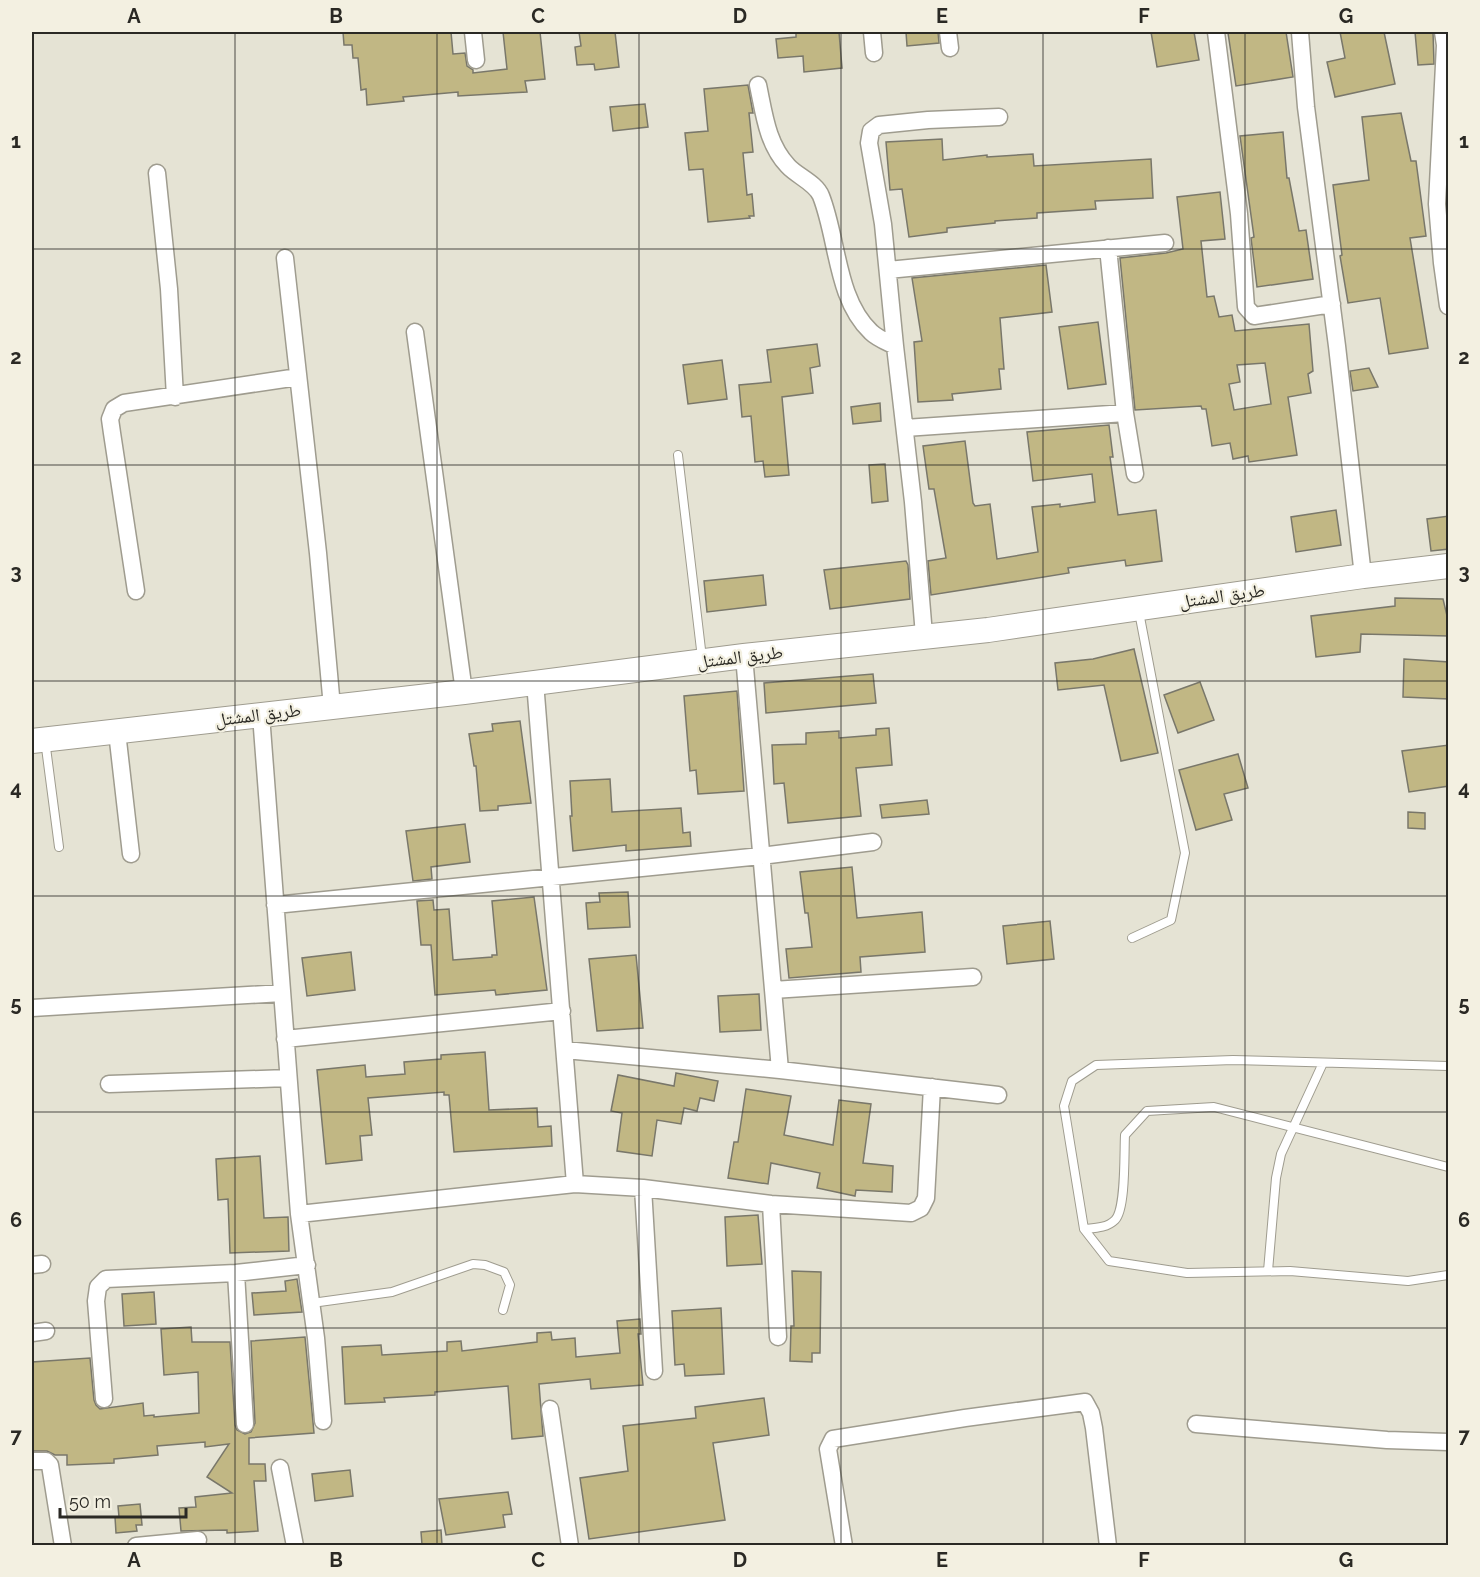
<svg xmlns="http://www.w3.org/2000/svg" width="1480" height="1577" font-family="Raleway,'Noto Naskh Arabic',sans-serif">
<rect width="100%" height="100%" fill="#e5e3d4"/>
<!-- building -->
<path fill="#c1b784" stroke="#79776a" stroke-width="1.5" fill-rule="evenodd" d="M343,32H451L453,54L465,53L467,66L473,70V73L507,69L503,32H540L545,79L525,81L527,92L458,96V92L403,97L404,101L367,105L366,89L361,90L358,58H353L352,45H344Z
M579,32H615L619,67L595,70L594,64L577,65L575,47L581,46Z
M796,32H839L842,68L804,72L803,56L778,58L776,39L796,37Z
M906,32H938L939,43L907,46Z
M1151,32H1194L1199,60L1157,67Z
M1238,32H1286L1293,77L1236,86L1228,33Z
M1340,32H1384L1395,84L1335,97L1327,62L1345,58Z
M1415,32H1433L1434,64L1418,65Z
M748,85L753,113H749L753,152L743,153L747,195L752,194L754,216H749L750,218L708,222L703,169L689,170L685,133L708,131L704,89Z
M645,104L648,127L613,131L610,107Z
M1401,113L1411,161H1416L1426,236L1410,238L1428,348L1389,354L1380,298L1348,303L1340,256L1342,255L1333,185L1369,180L1362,117Z
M1283,132L1287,178H1289L1299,231L1306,230L1313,279L1257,287L1251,238L1254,237L1240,136Z
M942,139L943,160L987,155V157L1033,154L1034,166L1151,159L1153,198L1095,201L1096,209L1037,213V218L995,221V223L947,228V232L909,237L902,189L890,190L886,142Z
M1220,192L1225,239L1201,241L1207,297L1214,296L1219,317L1232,315L1235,331L1309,324L1313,371L1308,374L1311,393L1288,397L1297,455L1249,462L1248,456L1233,459L1230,443L1212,446L1206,409H1202L1201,406L1135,410L1120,258L1166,253L1183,249L1177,197ZM1265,363L1271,404L1234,410L1229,384L1240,382L1237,365Z
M1046,265L1052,312L1000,318L1004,369H999L1001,389L952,394L953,400L918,402L914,342L922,341L912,278Z
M1098,322L1106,384L1068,389L1059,327Z
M817,344L820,366L810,368L813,393L782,397L789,475L765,477L763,461L755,462L751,416L742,417L739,385L771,382L767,350Z
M722,360L727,399L688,404L683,365Z
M1369,368L1378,387L1353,391L1350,371Z
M880,403L881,421L853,424L851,407Z
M1109,425L1113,457H1110L1118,515L1156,510L1162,561L1126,566L1125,560L1068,568L1069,573L931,595L928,561L946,558L934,489H929L923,446L965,441L973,503L975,506L990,504L997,559L1038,552L1032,507L1060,504V507L1095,502L1092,474L1033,481L1027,432Z
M885,464L888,501L872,503L869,465Z
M1336,510L1341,545L1296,552L1291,517Z
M1449,516V549L1431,551L1427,519Z
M906,561L908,565L910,599L830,609L824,570Z
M763,575L766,605L707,612L704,581Z
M1395,598L1443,599L1449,624V636L1361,634L1360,652L1316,657L1311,616L1395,606Z
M1134,649L1158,753L1121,761L1104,685L1058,690L1055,663L1093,659Z
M1404,659L1449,662V699L1403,697Z
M873,674L876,703L766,713L764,683Z
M1200,682L1214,720L1178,733L1164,695Z
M737,691L744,791L698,794L696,770L690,771L684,696Z
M520,721L531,803L498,806V810L480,811L476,766H474L469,734L493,731L492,724Z
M889,728L892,765L856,768L861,816L788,823L784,783L774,784L772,745L806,744V733L839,731V738L876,735V729Z
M1449,745V786L1409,792L1402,751Z
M1238,754L1248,788L1224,794L1232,820L1196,830L1179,770Z
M610,779L612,812L681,808L683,833L690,832L691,846L626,851V845L573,851L570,816H572L570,781Z
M927,800L929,814L882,818L880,805Z
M1408,812L1425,813V829L1408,828Z
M465,824L470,862L431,867L432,879L413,881L406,831Z
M852,867L857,918L922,912L925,952L860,957L861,972L789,978L786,949L812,947L808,913H805L800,872Z
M628,892L630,927L588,929L586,903L600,902L599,893Z
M534,897L547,990L496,995L495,990L435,995L431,945H421L417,901L433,900L434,910L449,909L453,960L492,957V955H497L492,901Z
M1050,921L1054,959L1007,964L1003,926Z
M351,952L355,990L307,996L302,958Z
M636,955L643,1028L597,1031L589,959Z
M759,994L761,1030L720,1032L718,996Z
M485,1052L489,1110L537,1108L538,1127L551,1126L552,1146L454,1152L449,1095H444V1092L368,1098L372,1135L360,1136L362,1160L326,1164L317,1070L365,1065L366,1077L405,1074L404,1062L441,1059V1055Z
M676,1073L718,1081L714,1101L700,1098L697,1111L684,1108L681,1124L657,1120L652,1156L617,1151L622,1113L611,1111L618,1075L674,1086Z
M746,1089L791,1096L784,1135L833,1145L839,1100L871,1104L863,1163L893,1166L892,1192L856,1190L855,1196L817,1188L820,1173L771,1163L768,1184L728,1178L734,1142H738Z
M260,1156L264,1218L288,1217L289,1251L230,1253L228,1199L218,1200L216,1159Z
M758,1215L762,1264L727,1266L725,1217Z
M792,1271L821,1272L820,1353H812V1362L790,1361L791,1326H794Z
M297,1279L302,1312L254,1315L252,1293L286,1291L285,1281Z
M154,1292L156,1324L124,1326L122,1294Z
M721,1308L724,1374L685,1376L684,1364L675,1365L672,1311Z
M640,1319L641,1334H638L643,1385L591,1389L590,1379L539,1384L543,1436L512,1439L508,1386L435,1392V1395L384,1398L385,1402L345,1404L342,1347L381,1345L382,1355L447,1351V1342L461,1341L462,1351L537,1342V1333L551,1332L552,1340L575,1338L576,1357L620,1353L617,1321Z
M191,1327L192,1342H230L235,1425L237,1430L245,1434L251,1432L255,1423L251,1341L305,1337L314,1433L249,1438V1464H265L266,1481H254L258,1531L227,1533V1530L181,1531L179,1508L196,1507L195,1497L232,1493L207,1477L229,1444L205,1447V1442L157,1446L158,1455L114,1459V1463L67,1465V1455H55L47,1451H32V1362L90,1358L94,1400L96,1405L100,1409L143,1403L144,1416L154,1415V1417L199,1413L198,1372L164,1375L161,1329Z
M764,1398L769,1435L713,1443L725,1520L589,1539L580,1478L628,1471L623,1426L696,1418L695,1407Z
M350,1470L353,1496L315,1501L312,1474Z
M508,1492L512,1514L503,1515L505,1527L446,1535L439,1499Z
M140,1504L142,1525H136L137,1531L116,1533L115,1517H119L118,1506Z
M441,1530L442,1545H422L421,1532Z"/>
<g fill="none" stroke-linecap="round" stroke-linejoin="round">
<!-- lane casing -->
<g stroke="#9f9c8f" stroke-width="10">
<path id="lane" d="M678,455L702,658
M45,740L59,847
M1132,938L1171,920L1185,853L1139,612
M1448,1066L1233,1060L1096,1065L1072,1081L1064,1106L1084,1229L1109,1261L1187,1273L1290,1271L1408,1281L1448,1275
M1084,1229C1095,1228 1107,1228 1115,1220C1126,1209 1124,1153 1125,1135L1147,1111L1214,1107L1448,1167
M1268,1271L1276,1178L1281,1154L1323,1063
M312,1303L392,1292L473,1264L485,1265L504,1272L510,1285L503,1310"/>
</g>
<!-- street casing -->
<g stroke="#9f9c8f" stroke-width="19">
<path id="street" d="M473,32L476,60
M872,32L874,53
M948,32L950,48
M1216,32L1239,214L1246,307L1254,316L1332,304
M1300,32L1306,107L1337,346L1363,576
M1443,32L1445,45L1437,204L1442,263L1448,306
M758,85C764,113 767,144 788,166C797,176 816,183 821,196C838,239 836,299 871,332C877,338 887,342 895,346
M157,173L169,289L175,397
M1108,248L1125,413
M285,258L318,553L332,707
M888,270L1165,243
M415,332L464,692
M905,428L1125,413L1135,474
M136,591L112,433L110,419L114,409L124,403L298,377
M924,635L913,502L895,346L883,224L869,143L871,131L879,125L928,120L999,117
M744,656L780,1070
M535,682L575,1184
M261,715L299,1214L316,1338L323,1421
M117,732L131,854
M275,905L761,856L873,842
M773,990L973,977
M32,1008L282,993
M285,1039L562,1011
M565,1050L780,1070L998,1095
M109,1084L288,1078
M643,1188L654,1371
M771,1204L778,1337
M299,1214L575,1184L643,1188L771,1204L911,1213L921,1208L926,1198L932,1087
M32,1265L42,1264
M236,1273L245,1424
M32,1333L46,1331
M104,1399L96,1301L98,1287L106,1279L236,1273L307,1265
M550,1409L570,1546
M1196,1424L1387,1440L1448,1442
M32,1461H46L50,1465L63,1546
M280,1468L295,1546
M136,1546L198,1540
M844,1546L828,1449L833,1439L965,1418L1085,1402L1091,1413L1094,1428L1108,1546"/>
</g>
<!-- secondary casing -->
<g stroke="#9f9c8f" stroke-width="26">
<path id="secondary" d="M32,741L464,692L744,656L988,630L1363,576L1448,566"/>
</g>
<!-- lane -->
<use href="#lane" stroke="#fff" stroke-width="8"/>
<!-- street -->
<use href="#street" stroke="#fff" stroke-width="16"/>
<!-- secondary -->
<use href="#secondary" stroke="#fff" stroke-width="24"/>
</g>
<!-- grid -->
<path fill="none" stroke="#2a2924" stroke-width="1.5" stroke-opacity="0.55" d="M235,32V1546M437,32V1546M639,32V1546M841,32V1546M1043,32V1546M1245,32V1546M32,249H1448M32,465H1448M32,681H1448M32,896H1448M32,1112H1448M32,1328H1448"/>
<g text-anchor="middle" stroke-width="4.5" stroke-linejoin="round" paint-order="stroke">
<!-- street labels -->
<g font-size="18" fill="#2a2924" stroke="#f3f0e1">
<text transform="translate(1222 596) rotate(-8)" y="6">طريق المشتل</text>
<text transform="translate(740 657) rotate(-7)" y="6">طريق المشتل</text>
<text transform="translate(258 715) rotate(-7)" y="6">طريق المشتل</text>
</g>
</g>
<!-- border -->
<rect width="1480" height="1577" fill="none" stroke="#f3f0e1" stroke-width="66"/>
<!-- scale -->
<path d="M60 1508v9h126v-9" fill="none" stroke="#2a2924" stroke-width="3"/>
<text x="69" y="1508" font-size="18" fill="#2a2924" stroke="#f3f0e1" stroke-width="4.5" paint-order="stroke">50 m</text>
<rect x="33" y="33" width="1414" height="1511" fill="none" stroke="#2a2924" stroke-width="2"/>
<g font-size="20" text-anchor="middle" font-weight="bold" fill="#2a2924">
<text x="134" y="23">A</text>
<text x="336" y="23">B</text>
<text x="538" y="23">C</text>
<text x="740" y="23">D</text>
<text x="942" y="23">E</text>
<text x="1144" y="23">F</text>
<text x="1346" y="23">G</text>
<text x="16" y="148">1</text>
<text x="1464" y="148">1</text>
<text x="16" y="364">2</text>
<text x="1464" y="364">2</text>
<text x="16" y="579">3</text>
<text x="1464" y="579">3</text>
<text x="16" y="795">4</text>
<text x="1464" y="795">4</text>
<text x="16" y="1011">5</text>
<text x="1464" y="1011">5</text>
<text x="16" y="1227">6</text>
<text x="1464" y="1227">6</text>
<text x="16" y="1443">7</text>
<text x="1464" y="1443">7</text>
<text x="134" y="1567">A</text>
<text x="336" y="1567">B</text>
<text x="538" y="1567">C</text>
<text x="740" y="1567">D</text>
<text x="942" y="1567">E</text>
<text x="1144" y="1567">F</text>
<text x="1346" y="1567">G</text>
</g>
</svg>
